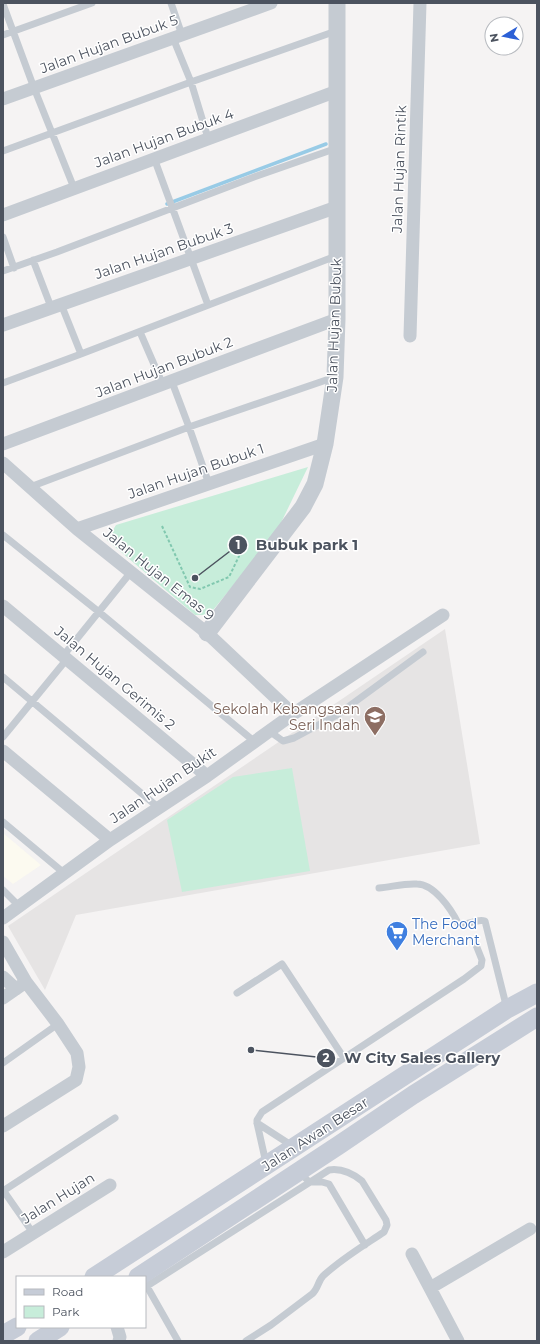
<svg xmlns="http://www.w3.org/2000/svg" width="540" height="1344" font-family="Montserrat,sans-serif">
<rect width="100%" height="100%" fill="#f5f3f3"/>
<!-- commercial -->
<path fill="#fcfaf0" d="M3,833L41,865L13,884L3,876Z"/>
<!-- education -->
<path fill="#e6e4e4" d="M445,629L480,844L76,915L45,990L8,926Z"/>
<!-- green -->
<path fill="#c7edda" d="M308,467L276,533L209,615H195L107,540L116,525Z
M292,768L310,871L182,892L167,820L233,777Z"/>
<g fill="none" stroke-linecap="round" stroke-linejoin="round">
<!-- stream -->
<path stroke="#98cbe6" stroke-width="3.5" d="M167,204L326,144"/>
<!-- path -->
<path stroke="#81c8af" stroke-width="2" stroke-dasharray="3 2" stroke-linecap="butt" d="M162,526L190,587L200,589L229,577L240,554"/>
<!-- service -->
<path stroke="#c5cbd2" stroke-width="7" d="M171,3L182,35
M3,4L34,88L74,188
M3,35L92,3
M173,38L191,82L208,138
M3,151L191,82L336,31
M154,158L208,305
M3,237L14,268
M33,260L51,307
M3,271L57,252L254,177L337,148
M61,304L81,354
M140,332L163,385
M172,382L189,427L209,484
M3,383L81,354L336,256
M30,487L189,427L335,377
M3,535L99,612L255,742
M63,656L131,572
M3,677L159,808
M269,731L283,741L294,738L337,715L423,652
M3,737L67,659
M3,822L64,873
M379,888C391,887 405,883 417,884C434,884 451,909 458,923C468,927 475,918 485,921L507,1009
M3,890L19,906
M237,993L282,964L344,1058
M3,1063L58,1024
M257,1123L294,1147
M266,1163L257,1123V1120L262,1112L464,979L481,966L482,960L474,940
M299,1171L309,1182H322L329,1184L365,1245
M3,1190L33,1233
M3,1191L115,1118
M145,1283L178,1341
M147,1286L329,1170C342,1168 352,1173 362,1181L386,1220L387,1225L384,1232C363,1246 341,1259 323,1276C318,1281 318,1289 312,1294L271,1325L246,1341"/>
<!-- minor -->
<path stroke="#c5cbd2" stroke-width="13" d="M3,99L271,3
M3,215L337,91
M3,325L337,207
M410,336L420,3
M3,444L337,319
M3,463L77,529L207,633L293,714
M77,529L325,444
M3,606L207,776
M3,751L110,840
M3,918L110,840L207,776L293,714L443,615
M3,942L26,982L58,1024L77,1053L79,1067L76,1080L3,1126
M3,977L16,989
M3,998L26,982
M3,1252L110,1185
M412,1254L458,1341
M430,1288L530,1229
M117,1327L120,1337L119,1341"/>
<!-- tertiary -->
<path stroke="#c5cbd2" stroke-width="17" d="M207,633L303,507L315,484L325,444L335,377L337,319V3"/>
<!-- secondary -->
<path stroke="#c6ccd7" stroke-width="19" d="M94,1277L507,1009L537,993
M138,1277L339,1145L413,1095L537,1017
M3,1335L17,1327
M38,1341L60,1327"/>
</g>
<!-- icons -->
<defs>
<g id="school-pin" transform="scale(1.15)"><path d="M0 17L-7.5 6A9.5 9.5 0 1 1 7.5 6Z" fill="#8d6e63" stroke="#fff"/><path d="M0-5L7-2L0 1L-7-2ZM-4 1L0 2.5L4 1V4Q0 6-4 4Z" fill="#fff"/></g>
<g id="supermarket-pin" transform="scale(1.15)"><path d="M0 17L-7.5 6A9.5 9.5 0 1 1 7.5 6Z" fill="#3f7fe0" stroke="#fff"/><path d="M-6-5.5h2.5l.6 2H6L4.5 2H-2.5L-4.4-4H-6ZM-1.5 3.2a1.3 1.3 0 1 0 .1 0ZM3 3.2a1.3 1.3 0 1 0 .1 0Z" fill="#fff"/></g>
</defs>
<g fill-rule="evenodd">
<use href="#school-pin" x="375" y="717"/>
<use href="#supermarket-pin" x="397" y="932"/>
</g>
<g text-anchor="middle" stroke-width="3" stroke-linejoin="round" paint-order="stroke">
<!-- street labels -->
<g font-size="14" fill="#4c535f" stroke="#fff">
<text transform="translate(109 44) rotate(-20)" y="5">Jalan Hujan Bubuk 5</text>
<text transform="translate(164 138) rotate(-20)" y="5">Jalan Hujan Bubuk 4</text>
<text transform="translate(399 169) rotate(-88)" y="5">Jalan Hujan Rintik</text>
<text transform="translate(164 251) rotate(-19)" y="5">Jalan Hujan Bubuk 3</text>
<text transform="translate(334 325) rotate(-88)" y="5">Jalan Hujan Bubuk</text>
<text transform="translate(164 367) rotate(-21)" y="5">Jalan Hujan Bubuk 2</text>
<text transform="translate(196 471) rotate(-19)" y="5">Jalan Hujan Bubuk 1</text>
<text transform="translate(159 574) rotate(39)" y="5">Jalan Hujan Emas 9</text>
<text transform="translate(115 678) rotate(40)" y="5">Jalan Hujan Gerimis 2</text>
<text transform="translate(163 785) rotate(-34)" y="5">Jalan Hujan Bukit</text>
<text transform="translate(315 1134) rotate(-33)" y="5">Jalan Awan Besar</text>
<text transform="translate(58 1198) rotate(-32)" y="5">Jalan Hujan</text>
</g>
<!-- education labels -->
<g font-size="14" fill="#785e54" stroke="#fff" text-anchor="end">
<text x="360" y="714">Sekolah Kebangsaan<tspan x="360" dy="16">Seri Indah</tspan></text>
</g>
<!-- shop labels -->
<g font-size="14" fill="#366cbe" stroke="#fff" text-anchor="start">
<text x="412" y="929">The Food<tspan x="412" dy="16">Merchant</tspan></text>
</g>
</g>
<!-- callouts -->
<path fill="none" stroke="#4c535f" stroke-width="1.5" d="M195 578L238 545M251 1050L326 1058"/>
<g fill="#4c535f" stroke="#fff" stroke-width="1.5">
<circle cx="195" cy="578" r="4"/>
<circle cx="251" cy="1050" r="4"/>
<circle cx="238" cy="545" r="10"/>
<circle cx="326" cy="1058" r="10"/>
</g>
<g font-size="12" text-anchor="middle" font-weight="bold" fill="#fff">
<text x="238" y="549">1</text>
<text x="326" y="1062">2</text>
</g>
<g font-size="15" text-anchor="middle" font-weight="bold" fill="#4c535f" stroke="#fff" stroke-width="3" stroke-linejoin="round" paint-order="stroke">
<text x="307" y="550">Bubuk park 1</text>
<text x="422" y="1063">W City Sales Gallery</text>
</g>
<!-- border -->
<rect width="540" height="1344" fill="none" stroke="#4c535f" stroke-width="8"/>
<!-- legend -->
<rect x="16" y="1276" width="130" height="52" fill="#ffffff" stroke="#b7babf"/>
<rect x="24" y="1289" width="20" height="6" fill="#c6ccd7" stroke="#b7babf"/>
<text x="52" y="1296" font-size="12" fill="#4c535f">Road</text>
<rect x="24" y="1306" width="20" height="12" fill="#c7edda" stroke="#b7babf"/>
<text x="52" y="1316" font-size="12" fill="#4c535f">Park</text>
<!-- north arrow -->
<g transform="translate(504 36) rotate(260)"><circle r="19" fill="#ffffff" stroke="#b7babf"/>
<path d="M0-3L7 15L0 10L-7 15Z" fill="#2c60d6"/>
<text y="-6" font-size="11" font-weight="bold" text-anchor="middle" fill="#4c535f">N</text>
</g>
</svg>
